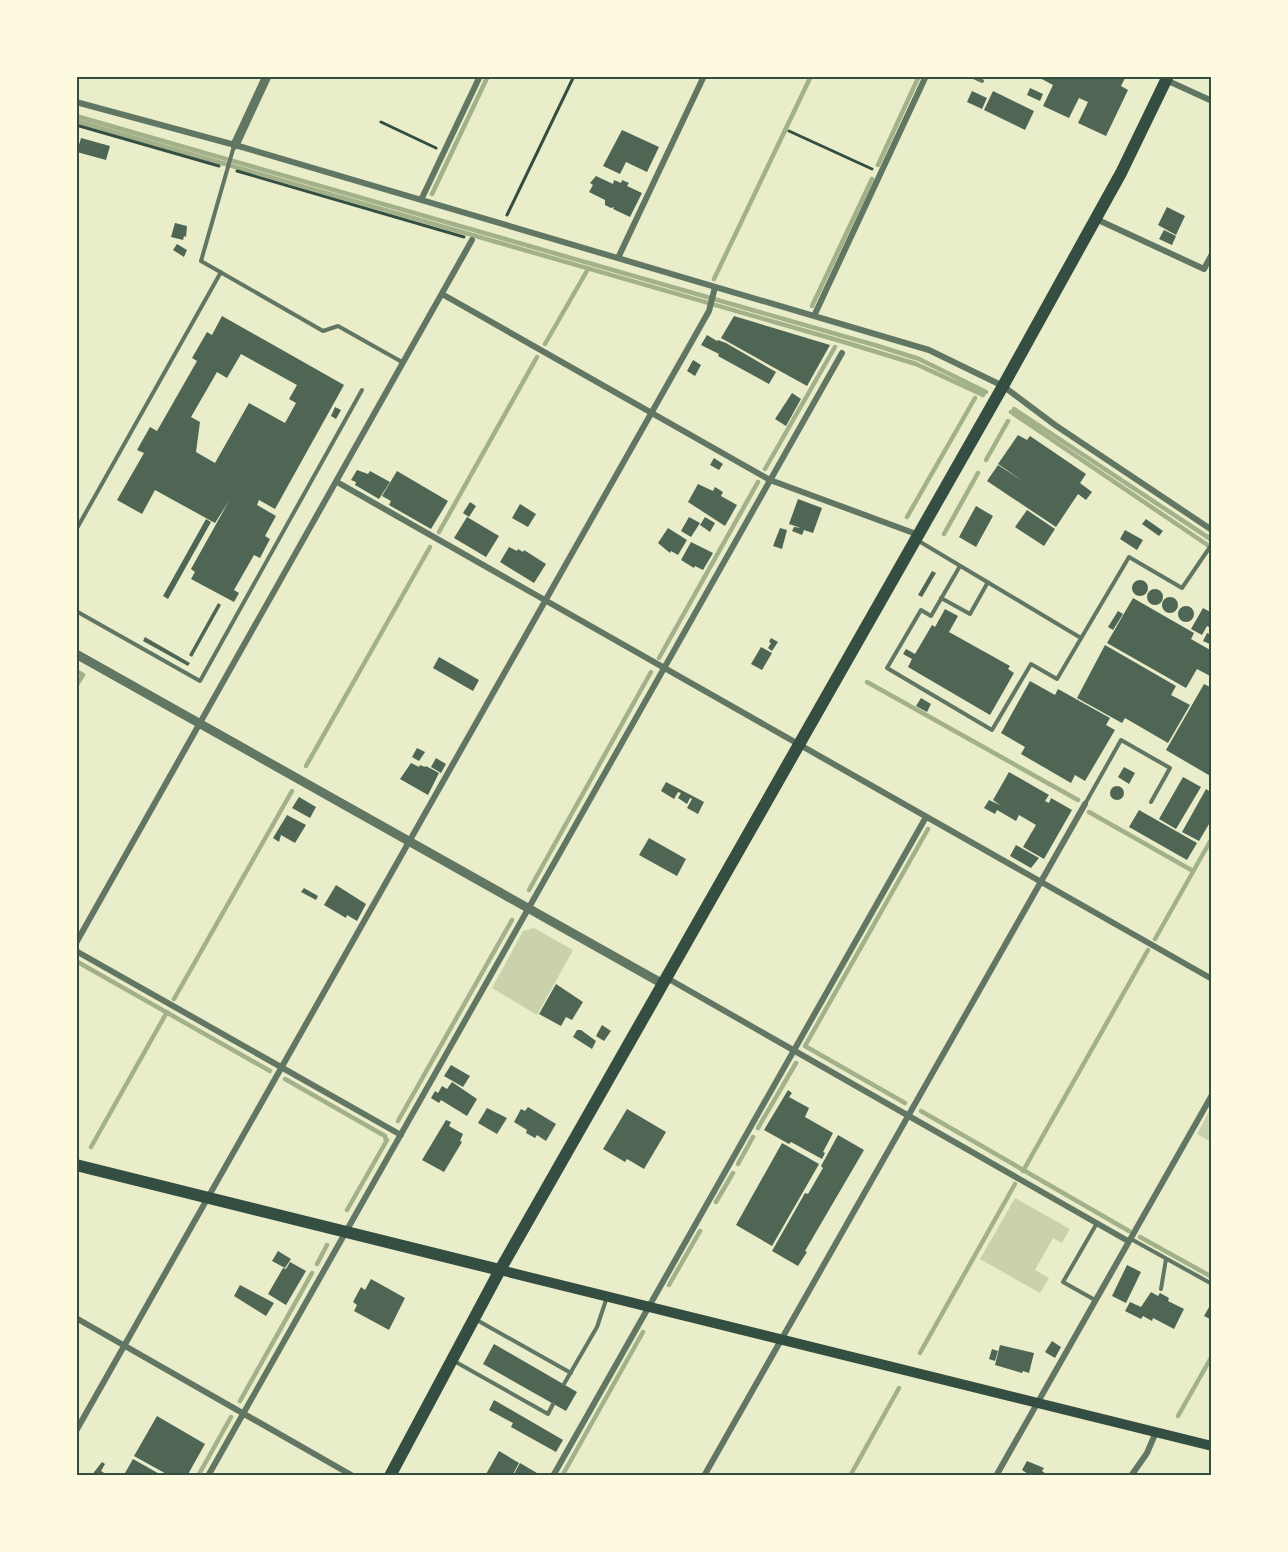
<svg xmlns="http://www.w3.org/2000/svg" width="1288" height="1552" font-family="'Archivo Narrow',sans-serif">
<rect width="100%" height="100%" fill="#e9edc9"/>
<!-- green -->
<path fill="#cad2ad" d="M534,928L573,950L537,1015L492,988L523,931Z
M1211,1108V1142L1197,1134Z
M1015,1198L1070,1229L1062,1243L1053,1238L1035,1270L1049,1278L1040,1293L980,1259Z"/>
<g fill="none" stroke-linecap="round" stroke-linejoin="round">
<!-- stream -->
<path stroke="#a3b18a" stroke-width="4.5" d="M76,116L878,346L919,359L986,392
M76,121L844,342L916,364L983,395
M878,165L919,76
M432,194L488,76
M714,279L811,76
M812,306L872,179
M545,344L588,269
M1014,409L1212,540
M1011,412L1212,548
M986,460L1008,421
M765,469L835,347
M907,517L975,398
M439,532L537,357
M944,534L978,473
M659,658L758,482
M76,671L83,675L76,686
M867,682L1078,800
M306,766L430,547
M1089,812L1193,871
M529,890L651,672
M1155,939L1212,838
M76,961L270,1071
M174,999L292,791
M285,1079L385,1136L386,1141
M905,1103L805,1046L928,829
M921,1111L1129,1231
M398,1121L512,920
M758,1128L796,1063
M91,1147L167,1012
M738,1164L753,1137
M1023,1171L1148,950
M716,1202L733,1173
M347,1210L387,1140
M1140,1237L1212,1277
M317,1264L327,1245
M669,1285L700,1231
M920,1353L1015,1184
M240,1401L312,1273
M1178,1416L1212,1356
M198,1476L231,1417
M562,1476L643,1332
M850,1476L899,1388"/>
</g>
<!-- building -->
<path fill="#4f6655" fill-rule="evenodd" d="M1036,76H1126L1121,86L1128,90L1106,136L1078,123L1088,102L1079,98L1069,118L1043,106L1053,85Z
M1030,88L1043,94L1040,101L1027,95Z
M972,91L987,98L982,109L967,102Z
M993,91L1034,111L1025,130L984,110Z
M622,130L659,147L647,172L626,162L620,174L603,166Z
M81,138L110,146L106,160L77,152Z
M596,176L613,184L614,180L621,183L622,180L629,183L627,186L642,193L630,217L613,209L614,207L611,208L605,205V200L589,192L593,185L590,183Z
M1167,207L1185,216L1176,235L1158,225Z
M175,223L187,226L186,237L184,236L183,240L171,237Z
M1164,230L1176,236L1172,245L1159,239Z
M177,244L187,250L184,257L173,250Z
M222,316L344,385L275,509L259,500L257,505L276,516L265,536L270,539L260,558L254,555L234,590L239,593L234,602L191,579L195,572L191,569L229,501L215,523L155,490L142,514L117,500L144,453L137,450L150,427L157,431L197,361L192,358L207,332L212,335ZM241,354L297,385L289,399L296,403L285,423L249,403L215,463L196,452L200,422L191,417L217,372L227,378Z
M734,316L830,345L807,386L721,338Z
M707,335L717,341L718,340L726,343L776,372L769,384L718,356L719,354L701,345Z
M693,360L701,365L695,376L687,371Z
M792,393L801,399L786,426L775,419Z
M335,407L341,410L336,419L331,416Z
M1018,435L1027,440L1030,436L1086,474L1080,483L1092,492L1086,500L1078,494L1056,527L987,481L998,465L1024,482L998,464Z
M714,458L723,464L719,470L710,465Z
M357,470L368,474L370,471L390,482L379,499L355,485L356,482L351,480Z
M397,471L448,501L431,529L389,505L391,501L382,496Z
M698,484L713,491L715,487L723,492L721,496L737,505L725,526L688,502Z
M798,499L822,508L813,533L804,530L802,535L792,531L794,527L801,528L789,524Z
M470,502L476,506L469,517L463,513Z
M520,504L536,514L528,527L512,518Z
M976,506L993,516L976,547L959,537Z
M1027,510L1055,529L1044,546L1015,527Z
M467,517L499,536L486,557L454,538Z
M689,517L700,523L691,537L681,531Z
M705,517L715,523L710,532L700,525Z
M206,519L211,522L168,599L163,596Z
M1146,519L1163,531L1159,536L1142,524Z
M668,528L687,540L678,555L671,551L670,553L658,543Z
M780,528L787,530L782,549L773,546Z
M1125,530L1143,540L1137,550L1120,539Z
M691,542L713,553L703,570L695,566L694,568L681,560Z
M509,547L517,551L518,549L523,552L524,550L546,564L534,583L500,562Z
M932,571L936,573L922,597L918,595Z
M1132 588a8 8 0 1 1 16 0a8 8 0 1 1-16 0Z
M1147 597a8 8 0 1 1 16 0a8 8 0 1 1-16 0Z
M1162 605a8 8 0 1 1 16 0a8 8 0 1 1-16 0Z
M1133,598L1194,633L1191,639L1212,651V677L1197,669L1186,688L1107,643Z
M218,603L221,605L192,657L189,655Z
M1178 614a8 8 0 1 1 16 0a8 8 0 1 1-16 0Z
M1203,608L1212,613V629L1207,626L1202,635L1191,629Z
M945,609L958,616L949,632L1010,666L1008,669L1014,673L990,715L908,667L912,659L903,654L906,649L915,654L932,625L935,627Z
M1118,611L1123,614L1113,630L1108,627Z
M1207,633L1212,635V645L1203,641Z
M145,637L190,663L188,666L143,641Z
M771,638L778,642L772,651L768,648L771,643L769,642Z
M1105,645L1176,686L1171,695L1190,705L1168,743L1125,718L1122,723L1077,698Z
M761,647L772,653L762,670L751,664Z
M439,657L479,680L473,691L433,668Z
M1030,681L1055,695L1058,689L1110,718L1106,725L1115,730L1085,781L1075,775L1071,783L1021,754L1025,747L1001,733Z
M1204,684L1212,688V777L1166,750Z
M921,698L931,704L927,712L916,706Z
M417,748L425,752L419,761L412,757Z
M436,758L446,764L441,773L431,767Z
M411,763L419,767L420,765L425,767L426,766L439,773L428,795L400,779Z
M1124,767L1135,773L1129,784L1118,777Z
M1009,772L1049,795L1045,801L1049,803L1051,798L1072,810L1044,859L1023,847L1036,825L1019,815L1016,821L997,810L995,814L984,808L989,800L1000,805L993,800Z
M1183,777L1201,787L1176,829L1159,819Z
M666,782L704,802L698,814L687,808L692,799L690,798L687,804L678,798L681,793L678,792L674,799L661,791Z
M1110 793a7 7 0 1 1 14 0a7 7 0 1 1-14 0Z
M1206,789L1212,793V819L1199,841L1182,832Z
M299,797L316,807L310,818L292,808Z
M1139,810L1197,843L1187,860L1129,827Z
M287,815L306,825L295,843L281,835L279,842L273,838Z
M649,838L686,859L677,876L639,855Z
M1016,845L1039,858L1031,868L1010,856Z
M336,885L366,904L357,921L347,915L346,918L324,905Z
M304,888L318,896L316,900L301,892Z
M556,984L583,1002L572,1020L566,1017L561,1026L539,1014Z
M602,1025L611,1031L604,1041L596,1036Z
M577,1030H581L596,1041L592,1049L573,1037Z
M451,1065L470,1076L463,1087L444,1076Z
M452,1082L477,1099L467,1116L441,1100L439,1103L431,1098L435,1091L438,1093L442,1086L447,1089Z
M788,1090L792,1093L789,1097L809,1108L805,1117L833,1133L823,1152L825,1153L822,1159L791,1142L789,1144L764,1130Z
M528,1107L556,1124L546,1141L537,1135L535,1138L526,1133L527,1130L514,1122L521,1109L525,1111Z
M487,1108L507,1118L497,1134L478,1123Z
M627,1109L666,1132L644,1169L627,1159L625,1162L603,1149Z
M446,1120L451,1122L449,1126L463,1134L460,1141L462,1142L444,1172L422,1160Z
M838,1135L864,1150L805,1251L807,1252L798,1266L772,1251L805,1193L808,1194L823,1168L821,1166Z
M782,1143L819,1164L772,1246L736,1225Z
M278,1251L291,1259L285,1268L272,1261Z
M290,1262L306,1271L286,1305L268,1294L283,1268L286,1269Z
M1127,1265L1141,1272L1126,1303L1112,1296Z
M371,1279L405,1298L389,1330L354,1311L357,1305L353,1302L361,1287L365,1290Z
M240,1285L274,1303L266,1316L234,1296Z
M1151,1292L1158,1296L1160,1293L1169,1298L1168,1301L1184,1309L1174,1329L1153,1318L1152,1321L1143,1316L1141,1319L1125,1311L1130,1302L1141,1307Z
M1212,1302V1320L1204,1316Z
M1052,1341L1061,1347L1055,1358L1045,1352Z
M494,1344L577,1392L566,1411L483,1364Z
M1000,1345L1034,1353L1029,1373L1023,1371L1022,1373L995,1365Z
M992,1349L998,1351L995,1361L989,1359Z
M494,1400L563,1440L556,1452L511,1427L513,1423L489,1410Z
M157,1416L205,1444L187,1476H170L134,1456Z
M499,1451L519,1463L512,1476H485Z
M133,1459L163,1476H130L125,1473Z
M1027,1461L1044,1468L1042,1471L1049,1476H1031L1022,1470Z
M102,1462L105,1464L101,1471L109,1476H91Z
M520,1463L542,1476H513Z"/>
<g fill="none" stroke-linecap="round" stroke-linejoin="round">
<!-- path -->
<path stroke="#344e41" stroke-width="3" d="M381,122L436,148
M76,125L219,166
M789,131L872,169
M237,171L464,237
M507,215L574,76"/>
<!-- service -->
<path stroke="#617663" stroke-width="4" d="M971,76L982,81
M234,146L201,261L323,331L338,326L402,362
M76,530L221,272
M917,540L1081,638
M960,566L931,616L921,610L887,668L992,730L1031,664L1057,679L1129,557L1182,588L1212,544
M941,598L970,614L988,582
M76,611L200,681L362,390
M1085,804L1121,740L1170,768L1151,802
M1131,1239L1212,1284
M1161,1289L1166,1259
M1095,1300L1063,1282L1097,1223
M475,1319L571,1373
M454,1361L548,1414L553,1404
M564,1384L597,1327L607,1297"/>
<!-- minor -->
<path stroke="#617663" stroke-width="6" d="M1166,80L1212,101
M76,102L235,145L929,350L1003,386L1055,425L1212,530
M421,200L480,76
M1096,219L1204,269L1212,254
M618,258L704,76
M442,294L770,480L919,535
M814,316L926,76
M337,482L1212,979
M76,943L472,240
M76,951L401,1135
M667,978L1128,1241
M76,1318L353,1476
M76,1431L709,311L715,287
M208,1476L842,353
M553,1476L926,817
M704,1476L1085,804
M996,1476L1212,1095
M1131,1476L1147,1453L1156,1432"/>
<!-- tertiary -->
<path stroke="#617663" stroke-width="9" d="M235,145L267,76
M76,654L663,984"/>
<!-- secondary -->
<path stroke="#344e41" stroke-width="10" d="M500,1270L1212,1446"/>
<!-- primary -->
<path stroke="#344e41" stroke-width="12" d="M76,1165L500,1270"/>
<!-- trunk -->
<path stroke="#344e41" stroke-width="12" d="M390,1476L500,1270L1003,386L1121,173L1168,76"/>
</g>
<!-- border -->
<rect width="1288" height="1552" fill="none" stroke="#fefae0" stroke-width="156"/>
<rect x="78" y="78" width="1132" height="1396" fill="none" stroke="#344e41" stroke-width="2"/>
</svg>
